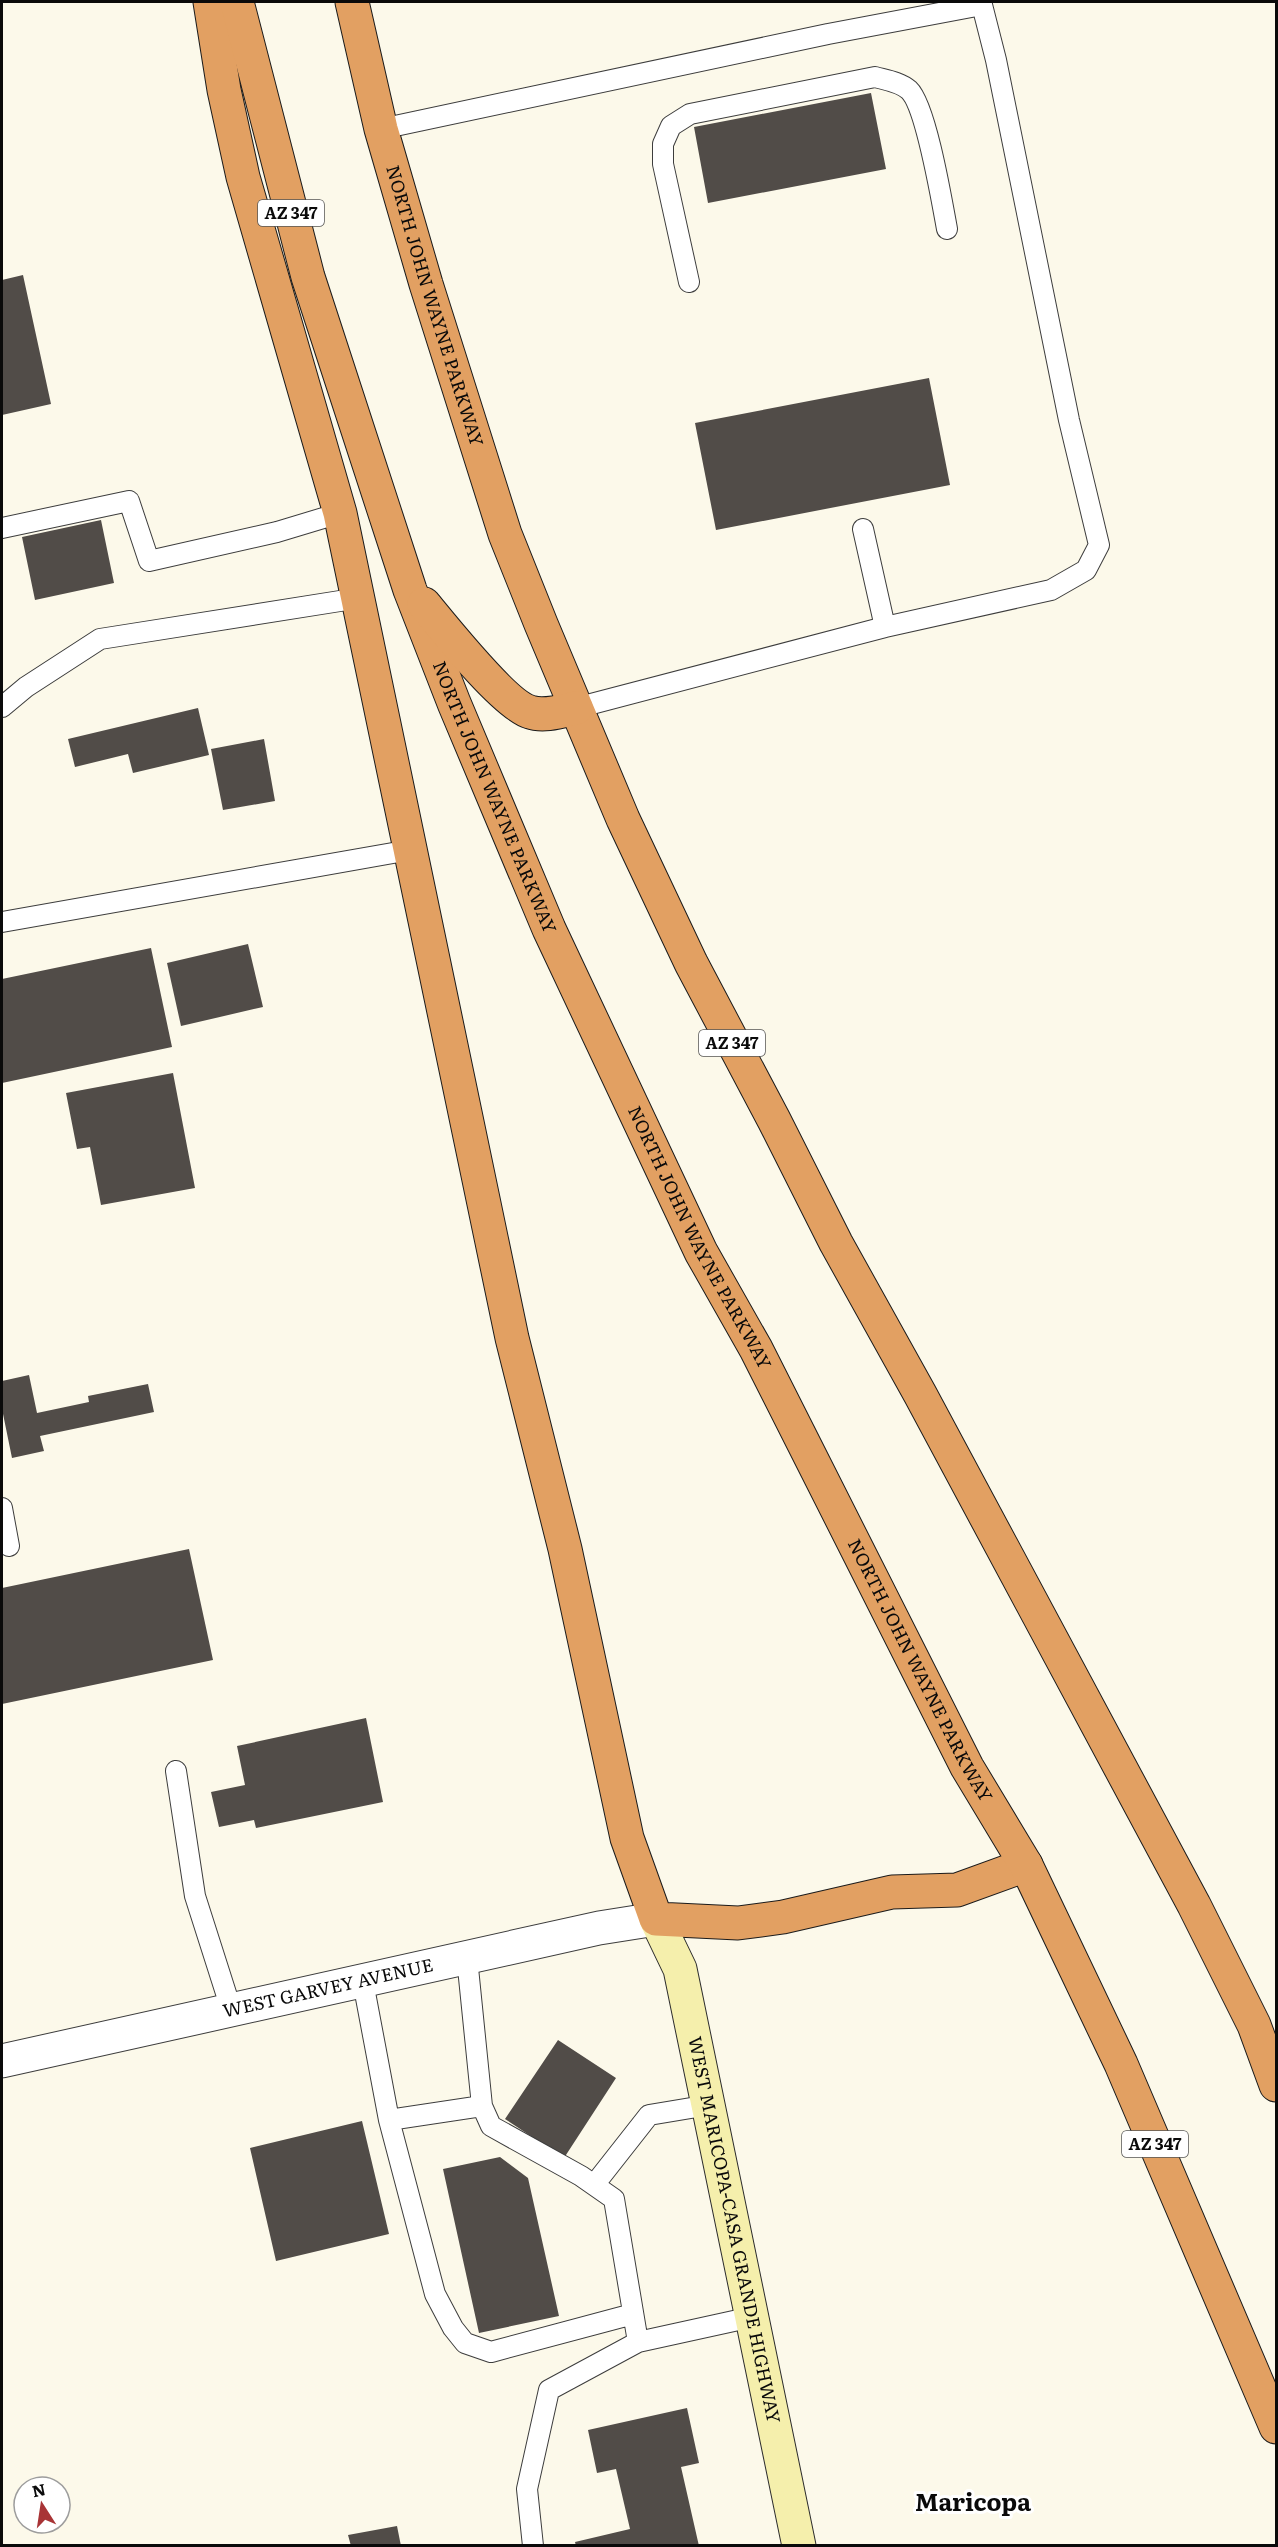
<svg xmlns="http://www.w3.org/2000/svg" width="1278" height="2547" font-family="Literata,serif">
<rect width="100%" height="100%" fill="#fcf9ea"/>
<!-- building -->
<path fill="#514c48" d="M871,93L886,169L708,203L694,127Z
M23,275L51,404L2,415V280Z
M929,378L950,485L716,530L695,423Z
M101,520L114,583L35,600L22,537Z
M198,708L209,755L133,773L128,754L75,767L68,739Z
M264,739L275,801L223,810L211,749Z
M248,944L263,1007L181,1026L167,963Z
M151,948L172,1047L2,1083V979Z
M173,1073L195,1188L101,1205L90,1147L77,1149L66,1093Z
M29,1375L37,1413L89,1402L88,1396L148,1384L154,1412L40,1436L44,1451L12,1458L2,1409V1381Z
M189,1549L213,1660L2,1704V1588Z
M366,1718L383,1802L256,1828L254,1820L219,1827L211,1792L245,1785L237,1746Z
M558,2040L616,2078L564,2158L505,2119Z
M362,2121L389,2234L276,2261L250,2148Z
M500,2157L528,2178L559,2316L479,2333L443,2169Z
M687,2408L699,2463L681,2467L699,2546H576L575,2542L630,2529L616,2469L597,2473L588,2430Z
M397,2526L401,2546H351L348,2535Z"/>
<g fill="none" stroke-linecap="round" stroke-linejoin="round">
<!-- lane casing -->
<g stroke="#3d3d3d" stroke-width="22">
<path id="lane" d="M381,129L828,34L982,5L996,60L1069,420L1099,545L1086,570L1051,590L885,627L576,708
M689,282L663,164V144L671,126L690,114L875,77C886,80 900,82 909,90C926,106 942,202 947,229
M2,528L129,501L149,561L277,532L340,513
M863,529L885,627
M2,707L26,687L100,639L359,598
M2,922L410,850
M2,1508L9,1546
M176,1771L195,1896L232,2012
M467,1958L482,2106L491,2126L581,2176L614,2199L638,2342L752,2317
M363,1982L389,2120L435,2294L453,2328L465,2343L491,2352L633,2314
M389,2120L482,2106
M594,2185L649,2115L709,2105
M533,2546L527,2489L549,2390L638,2342"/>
</g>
<!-- street casing -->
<g stroke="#3d3d3d" stroke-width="35">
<g id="street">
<path id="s1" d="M2,2061L599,1928L656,1919"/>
</g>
</g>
<!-- secondary casing -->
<g stroke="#2c2c2c" stroke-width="35">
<g id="secondary">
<path id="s2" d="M656,1919L680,1969L799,2546"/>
</g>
</g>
<!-- highway casing -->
<g stroke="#1b1b1b" stroke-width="35">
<g id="highway">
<path d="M210,2L224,90L243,177L340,513L512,1338L565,1549L627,1838L656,1919L738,1923L783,1917L892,1892L957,1890L1026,1865"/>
<path id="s3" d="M237,2L308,277L410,590L454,703L549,929L701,1252L756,1349L967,1767L1026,1865L1121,2064L1276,2427"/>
<path id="s4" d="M352,2L381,129L426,284L505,534L541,624L623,819L691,963L774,1120L836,1243L920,1394L1194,1905L1254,2025L1276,2085"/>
<path d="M424,604C443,627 505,705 530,712C544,717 562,711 576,708"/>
</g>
</g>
<!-- lane -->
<use href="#lane" stroke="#fff" stroke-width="20"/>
<!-- street -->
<use href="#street" stroke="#fff" stroke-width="33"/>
<!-- secondary -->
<use href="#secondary" stroke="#f5efac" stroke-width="33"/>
<!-- highway -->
<use href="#highway" stroke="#e2a062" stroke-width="33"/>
</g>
<g text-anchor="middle" stroke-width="6" stroke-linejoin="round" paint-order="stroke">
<!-- shield labels -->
<g fill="#fff" stroke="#545454" stroke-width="1.5">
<rect x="258" y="200" width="66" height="26" rx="4.5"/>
<rect x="699" y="1030" width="66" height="26" rx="4.5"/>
<rect x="1122" y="2131" width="66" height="26" rx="4.5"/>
</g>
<g font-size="16" font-weight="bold" fill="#0a0a0a">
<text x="291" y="219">AZ 347</text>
<text x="732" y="1049">AZ 347</text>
<text x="1155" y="2150">AZ 347</text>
</g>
<!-- street labels -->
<g font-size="18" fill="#0a0a0a" stroke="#fff">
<text dy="6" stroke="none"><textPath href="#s4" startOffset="315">NORTH JOHN WAYNE PARKWAY</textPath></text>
<text dy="6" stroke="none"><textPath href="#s3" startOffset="837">NORTH JOHN WAYNE PARKWAY</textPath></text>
<text dy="6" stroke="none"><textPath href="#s3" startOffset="1323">NORTH JOHN WAYNE PARKWAY</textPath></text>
<text dy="6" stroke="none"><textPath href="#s3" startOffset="1809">NORTH JOHN WAYNE PARKWAY</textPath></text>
<text dy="6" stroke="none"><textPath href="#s1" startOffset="334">WEST GARVEY AVENUE</textPath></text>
<text dy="6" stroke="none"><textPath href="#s2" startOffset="322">WEST MARICOPA-CASA GRANDE HIGHWAY</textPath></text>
</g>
<!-- district labels -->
<g font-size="24" font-weight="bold" fill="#0a0a0a" stroke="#fff">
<text x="973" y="2511">Maricopa</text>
</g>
</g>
<!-- border -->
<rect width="1278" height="2547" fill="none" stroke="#0a0a0a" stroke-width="6"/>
<!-- north arrow -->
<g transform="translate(42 2505) rotate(348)"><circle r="28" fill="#ffffff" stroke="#9d9d9d" stroke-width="1.5"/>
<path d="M0-4.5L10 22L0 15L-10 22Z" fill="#a83436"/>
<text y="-9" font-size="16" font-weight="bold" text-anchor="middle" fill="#0a0a0a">N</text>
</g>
</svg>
